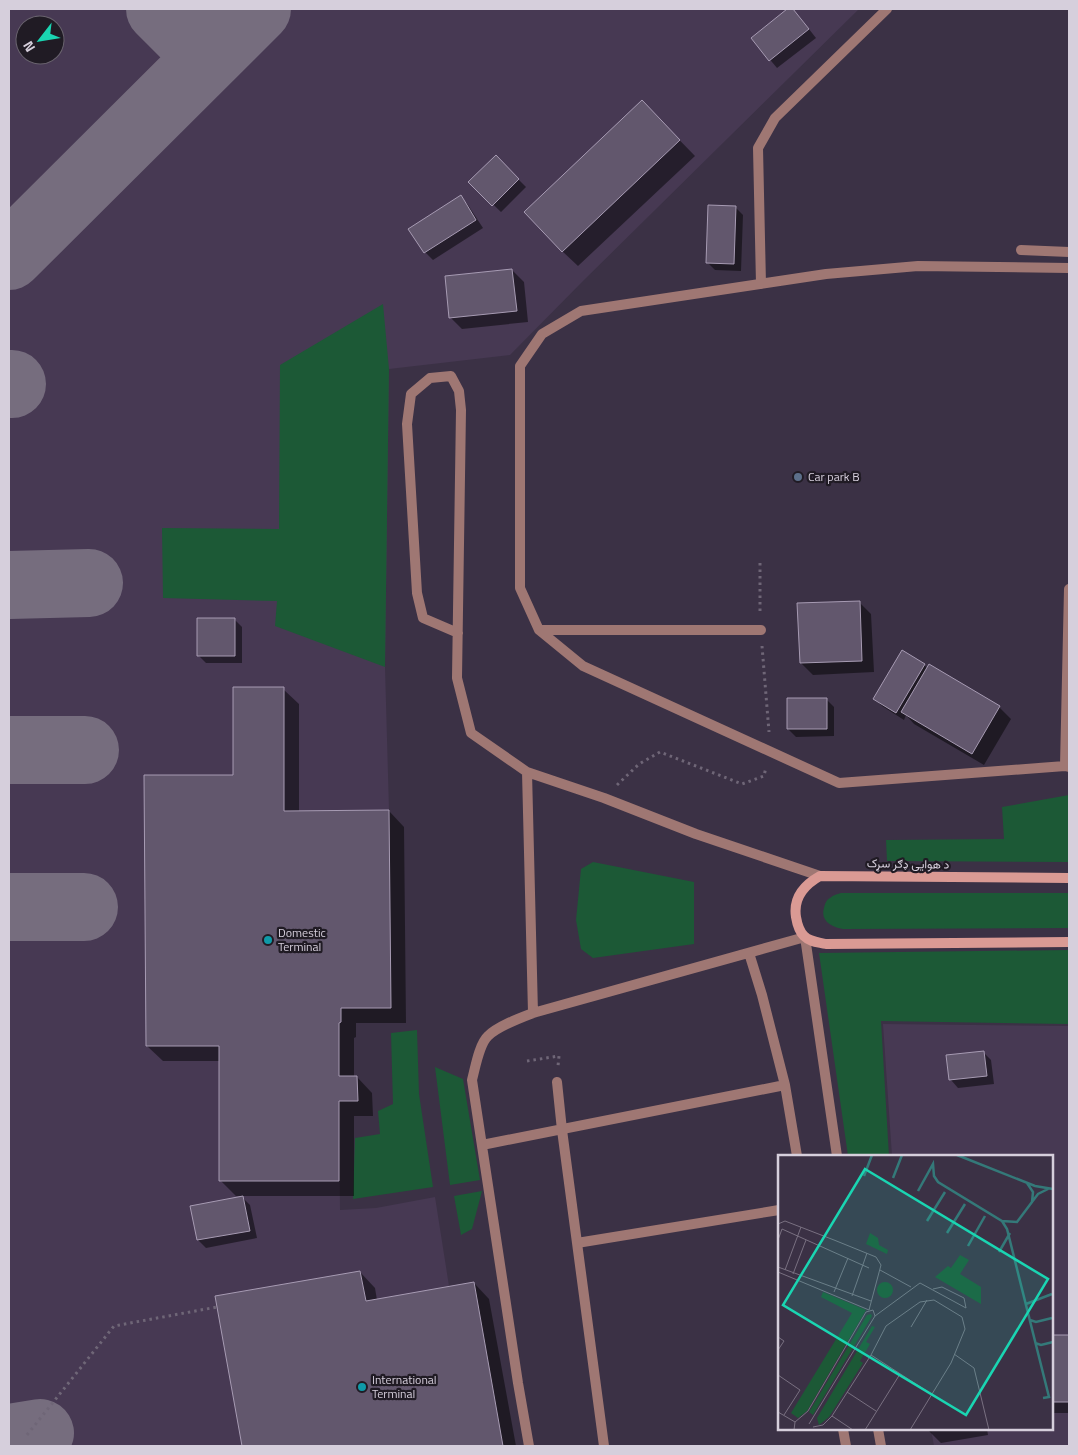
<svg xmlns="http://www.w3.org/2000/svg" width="1078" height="1455" font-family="'Titillium Web',Vazirmatn,sans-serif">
<rect width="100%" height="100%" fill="#3b3145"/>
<!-- built -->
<path fill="#473953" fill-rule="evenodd" d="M9,9H859L583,281L510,355L389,369L385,667L389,810L391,1008L341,1009V1022L339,1023V1076H357L358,1101H339L340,1210L376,1208L435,1197L449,1286L474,1282L503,1446H9ZM25,25H55V55H25Z
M883,1024L1069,1026V1446H934L931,1429H1052V1156H892Z"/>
<!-- green -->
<path fill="#1c5936" d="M383,304L389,369L385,667L275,626L277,601L163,598L162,528L279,529L280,365Z
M1069,795V862L887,861L886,840L1004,839L1002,807Z
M593,862L694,882V944L593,958L581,949L576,920L581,869Z
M841,893H1069V928L843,929C832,927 820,921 824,908C825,904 826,900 830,898C833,895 838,894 841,893Z
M1069,950V1024L881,1021L889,1156H848L819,953Z
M417,1030L419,1094L433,1187L353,1199L355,1138L380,1134L378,1111L393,1104L391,1033Z
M435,1067L463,1079L480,1180L450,1185Z
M482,1191L472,1229L461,1235L454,1196Z"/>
<!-- shadow -->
<path fill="#0007" d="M789,9H792L798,15L816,38L777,68L752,38Z
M657,117L695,156L578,266L562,251Z
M496,157L526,187L501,212L470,182Z
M460,197L468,205L483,228L433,260L425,252Z
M735,207L743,215L741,271L715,270L707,262Z
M512,270L524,282L528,322L462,329L450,317Z
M859,602L871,614L874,672L813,675L801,663Z
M234,619L242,627V663H206L198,655Z
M924,665L928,669L999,707L1011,719L984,765L914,724L906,715L904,720L882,706L874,698Z
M283,689L299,704V812L389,811L404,827L406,1023H356V1037L354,1038V1077H357L372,1093L373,1116H354V1196H236L221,1181L220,1061H163L147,1046L234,776Z
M826,699L834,707V736L796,737L788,729Z
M983,1052L991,1060L994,1084L958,1088L951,1080Z
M243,1198L250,1205L257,1238L206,1248L198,1240Z
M360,1272L375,1288L377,1300L474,1283L489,1299L516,1446H243L217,1297Z
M1052,1336H1069V1413H1052Z
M929,1429H987L988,1435L941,1443L929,1431Z"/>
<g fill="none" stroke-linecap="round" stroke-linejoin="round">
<!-- taxiway -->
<path stroke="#766d7e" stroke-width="68" d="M160,9L190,39L200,42L222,44
M9,256L257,9
M9,384H12
M9,585L89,583
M9,750H85
M9,907H84
M9,1438L40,1433"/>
</g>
<!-- building -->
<path fill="#62576d" stroke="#a79bb3" d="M787,9H793L809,29L769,61L751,38Z
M642,100L680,140L562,252L524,212Z
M496,155L519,179L492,206L468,182Z
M461,195L476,220L424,253L408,229Z
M708,205L736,206L734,264L706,263Z
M512,269L517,311L449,318L445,276Z
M860,601L862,661L800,663L797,603Z
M197,618H235V656H197Z
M902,650L925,664L896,713L873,699Z
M929,664L1000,706L972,754L901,712Z
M233,687H284V811L389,810L391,1008H341V1022L339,1023V1076H357L358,1101H339V1181H219V1046H146L144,775H233Z
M787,698H827V729H787Z
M984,1051L987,1076L949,1080L946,1055Z
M243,1196L250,1231L197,1240L190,1206Z
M360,1271L366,1301L474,1282L503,1446H242L215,1296Z
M1052,1335H1069V1402H1052Z"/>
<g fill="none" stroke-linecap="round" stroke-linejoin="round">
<!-- path -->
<path stroke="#6f6677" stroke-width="3" stroke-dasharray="2.5 4" stroke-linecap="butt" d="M760,563V612
M762,646L769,732
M617,785L639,764L660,752L742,784L764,776L766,767
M527,1061L559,1056L558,1066
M27,1435L114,1326L217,1307"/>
<!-- lane -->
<path stroke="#9f7773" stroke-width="10" d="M1021,250L1069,252
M761,284L758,148L775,118L887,9
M1069,589L1065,766L1069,767
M539,630H761
M458,633L423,618L417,593L407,424L411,394L430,378L451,376L459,391L461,410L457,678L471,733L527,772L604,798L696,834L820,876
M1065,766L839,783L583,666L539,630L520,588V366L542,334L581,311L826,274L918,266L1069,268
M527,772L533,1013
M749,953L762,995L785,1085L797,1156
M557,1082L562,1130L604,1446
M482,1145L785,1085
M577,1243L779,1210
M843,1429L846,1446
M878,1429L881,1446
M529,1446L518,1383L472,1080C475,1069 479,1044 488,1036C498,1026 520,1018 533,1013L805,937L837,1156"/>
<!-- secondary -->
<path stroke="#da9a94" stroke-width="10" d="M1069,878L820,876C804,885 793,898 796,917C797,923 799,931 804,936C810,942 818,942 826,944L1069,942"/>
</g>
<!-- markers -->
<circle fill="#5c6f8a" stroke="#201b24" stroke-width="2" cx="798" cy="477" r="5"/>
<g fill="#0f9aa8" stroke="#201b24" stroke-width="2">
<circle cx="268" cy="940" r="5"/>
<circle cx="362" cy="1387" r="5"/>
</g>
<g text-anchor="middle" stroke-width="4.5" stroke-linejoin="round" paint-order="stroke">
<!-- poi labels -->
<g font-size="12" fill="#d6cfdc" stroke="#201b24" text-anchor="start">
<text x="808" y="481">Car park B</text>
<text x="278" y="937">Domestic<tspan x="278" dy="14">Terminal</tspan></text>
<text x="372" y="1384">International<tspan x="372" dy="14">Terminal</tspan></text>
</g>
<!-- street labels -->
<g font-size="12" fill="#d6cfdc" stroke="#201b24">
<text transform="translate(908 864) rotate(1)" y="4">د هوایی ډګر سړک</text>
</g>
</g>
<!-- overview -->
<g transform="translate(778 1155)">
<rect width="275" height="275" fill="#3b3145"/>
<path d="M92,78L100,83L101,90L110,95L109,99L88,89ZM182,100L191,105L182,119L203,132V149L157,122L170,111L173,113ZM99 135a8 8 0 1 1 16 0a8 8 0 1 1-16 0ZM45,137L88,155L29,256L20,263L13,258L74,158L43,142ZM93,159L94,161L35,260L31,257L89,160ZM94,171L97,172L88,187L92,189L82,206L85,208L51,262L41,270L39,263Z" fill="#1c5936"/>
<path fill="none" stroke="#347979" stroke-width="2.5" d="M179,0L257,31L275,34M86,21L94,0M115,23L124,0M249,28L255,37L254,47L260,39L270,34M140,36L155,9L156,21L160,27L224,66L239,67L254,47M149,66L167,37M224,66L229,74L271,242L265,243M169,78L187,49M190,91L207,61M221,97L232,78M248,149L274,139M252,165L258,167L274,163M257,188L263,190L275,187"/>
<path fill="none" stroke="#797081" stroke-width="1" d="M0,69L7,66L56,85L98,102L103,110L91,155L0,117M0,85L4,74L91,113M0,112L93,146M7,115L23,72M102,115L133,132M15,119L28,85M56,137L70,103M74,141L89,98M97,161L142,128L188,153L186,143L164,132L155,134M133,172L149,145M0,182L6,186L0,195M176,199L196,213L211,275M93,200L108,171L142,147L156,145L184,162L187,174L173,208L132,275M0,220L22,235L6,260M69,237L98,256M0,257L17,267M54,261L75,275M35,272L45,270L54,261L93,200L155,240M16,275L17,267L30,256L88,157L95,155L97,161L31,269M87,275L122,219"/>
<path fill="#1ad5b2" fill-opacity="0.15" stroke="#1ad5b2" stroke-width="2.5" d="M87,14L270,124L188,260L5,150Z"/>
<rect width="275" height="275" fill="none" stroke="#d6cfdc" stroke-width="2.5"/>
</g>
<!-- border -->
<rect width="1078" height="1455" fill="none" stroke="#d6cfdc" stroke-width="20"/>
<!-- north arrow -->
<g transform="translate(40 40) rotate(239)"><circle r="24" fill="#201b24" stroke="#69636e"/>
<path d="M0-4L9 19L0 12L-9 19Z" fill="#1ad5b2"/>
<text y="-8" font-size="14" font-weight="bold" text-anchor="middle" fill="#d6cfdc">N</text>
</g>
</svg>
